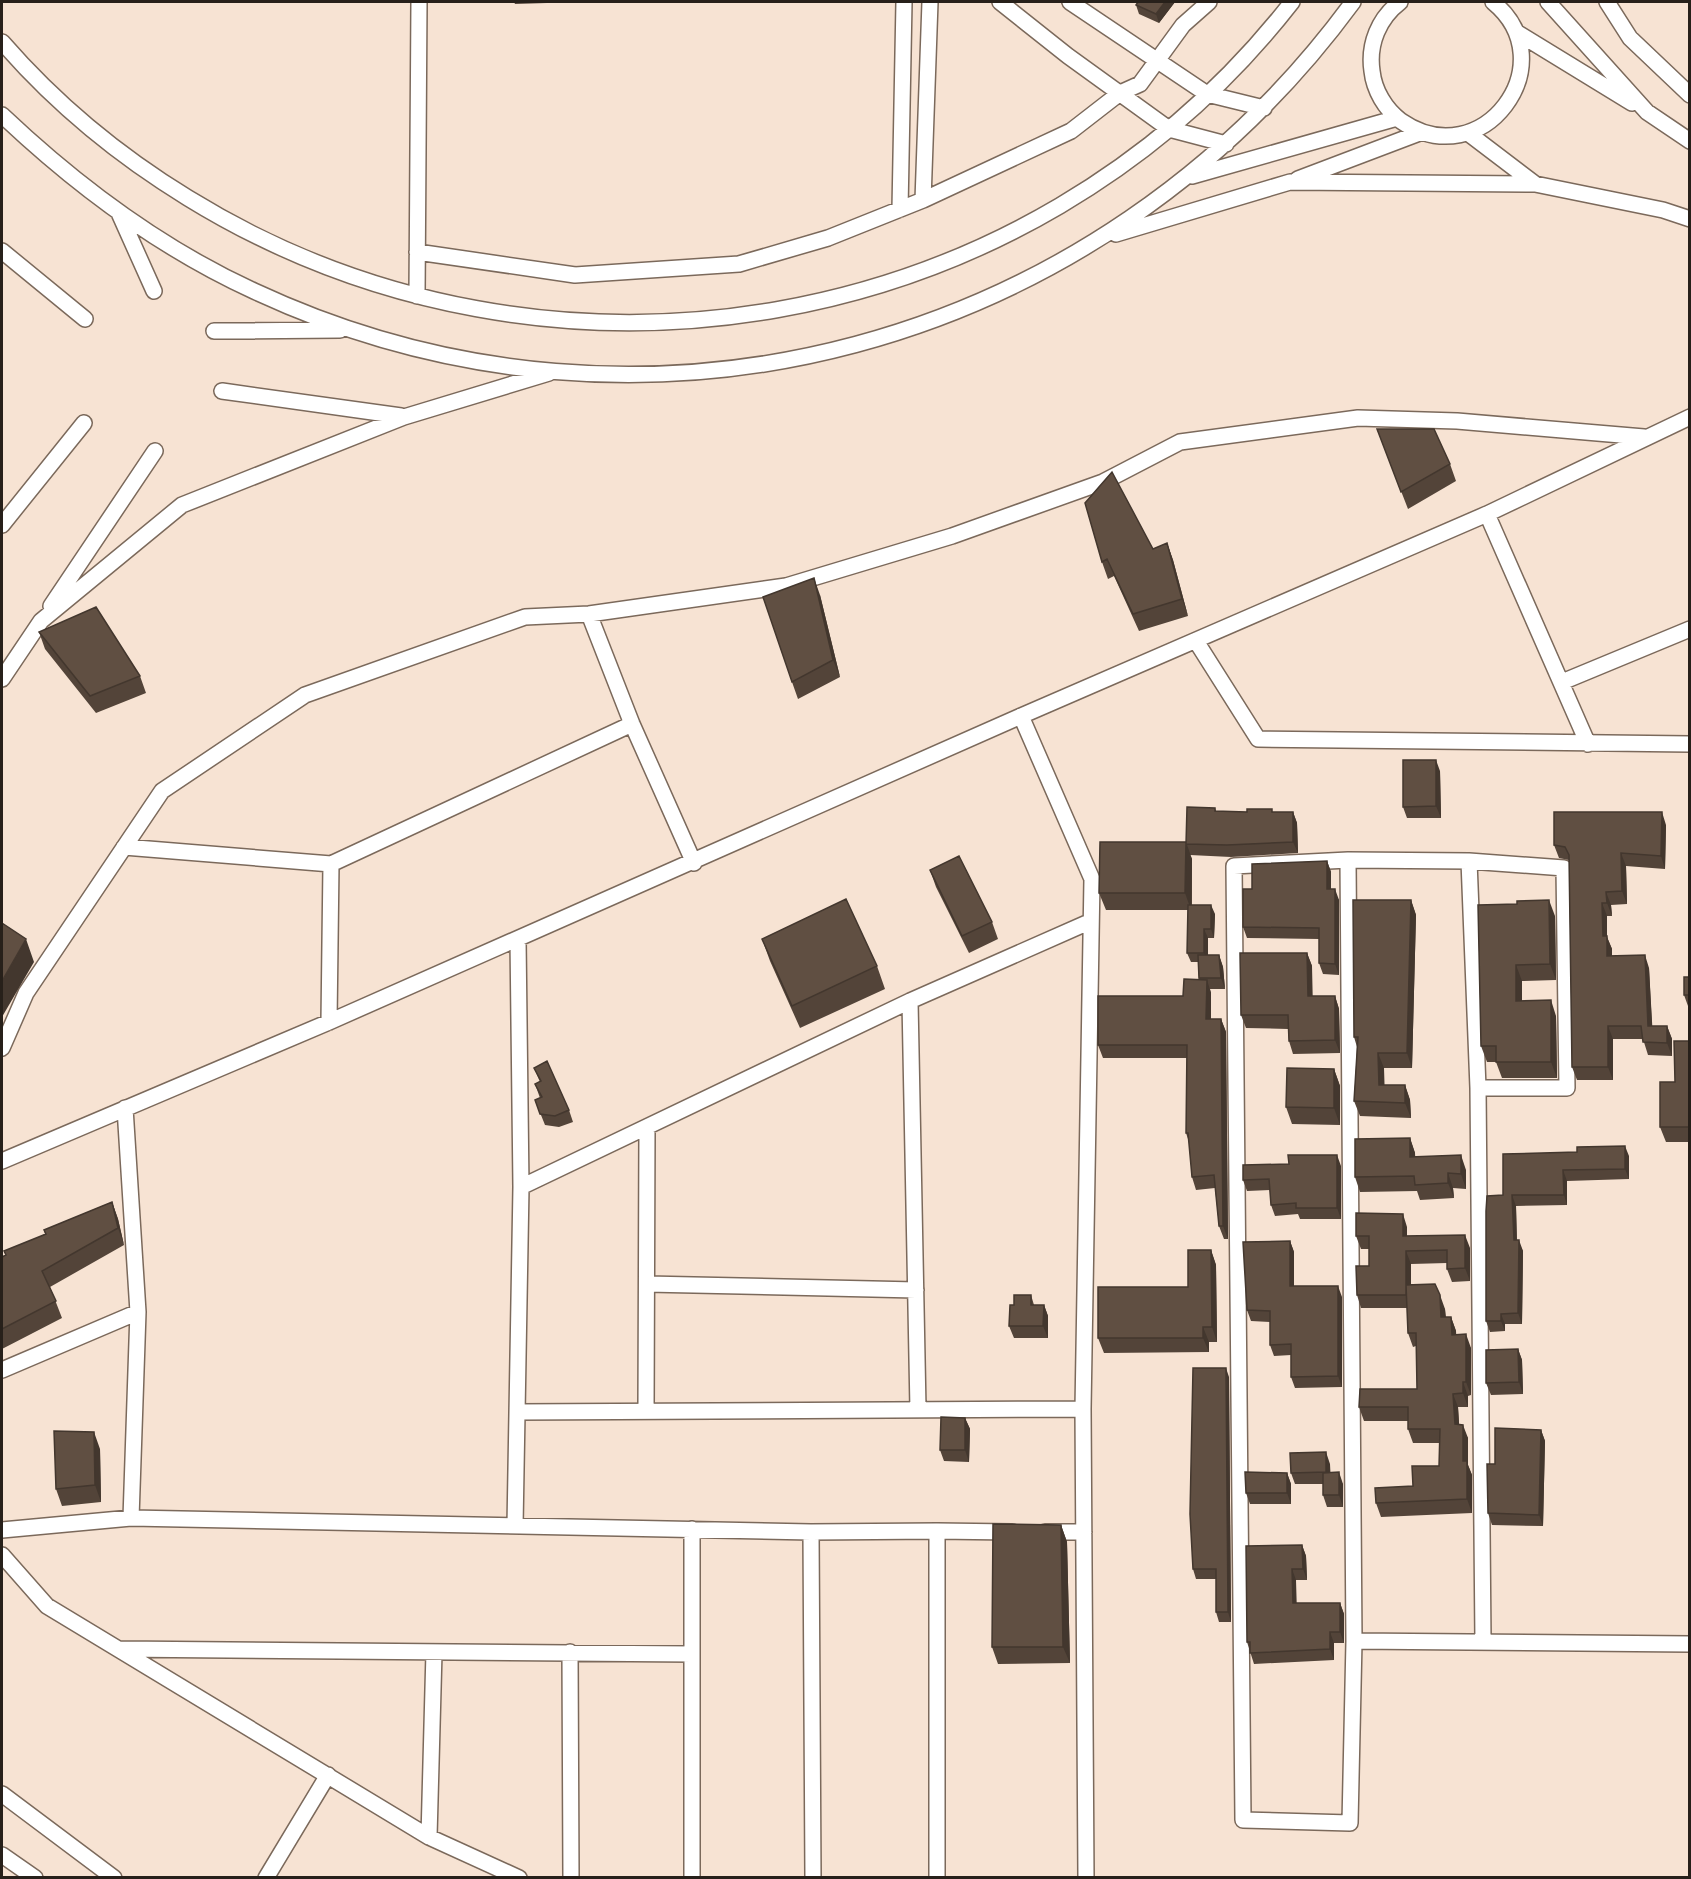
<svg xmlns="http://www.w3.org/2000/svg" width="1691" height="1879" font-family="'DejaVu Sans',sans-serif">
<rect width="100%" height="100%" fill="#f7e3d3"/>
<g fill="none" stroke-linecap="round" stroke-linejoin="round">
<!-- street casing -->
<g stroke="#7b695b" stroke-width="18">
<path id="street" d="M1000,2L1068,56L1169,129L1226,144
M1070,2L1207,94L1264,108
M1400,2C1379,18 1368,44 1372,71C1374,90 1385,109 1401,121C1482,177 1567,63 1493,2
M1548,2L1647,112L1690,141
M1607,2L1630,38L1690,95
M1516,32L1632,103
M2,42C55,103 119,156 188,198C550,421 1030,338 1292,2
M2,115C77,186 160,248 254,291C646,474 1100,347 1353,2
M1468,133L1535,184
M1192,176L1397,118
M1298,179L1422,132
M923,200L930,2
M900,209L904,2
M119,213L154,291
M1116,234L1290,182L1535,184L1663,210L1690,219
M2,251L85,319
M417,252L575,275L739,264L828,238L923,200L1071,131L1120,93L1140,84L1183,25L1209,2
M417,296L419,2
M214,331L340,330
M222,391L401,416
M1487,514L1588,744
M2,525L84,423
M51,606L155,451
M589,614L632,724L694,863
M1196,641L1258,739L1690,744
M2,679L41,621L182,505L404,417L549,373
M1562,682L1690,629
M1021,716L1092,879L1083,1409L1086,1878
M124,847L331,864L632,724
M1348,860L1354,1641L1350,1823L1243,1820L1234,866Z
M1348,860L1469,861L1478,1088L1483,1642
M1469,861L1564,868L1567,1088H1478
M910,1001L918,1409
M329,1022L331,864
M2,1048L26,993L162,791L305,695L525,617L589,614L786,586L952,536L1103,482L1180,442L1358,418L1457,421L1644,437
M125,1108L138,1312L131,1518
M2,1161L329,1022L1021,716L1487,514L1690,417
M521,1187L910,1001L1089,922
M647,1284L916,1290
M2,1370L138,1312
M646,1411L647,1127
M518,1412L1083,1409
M515,1526L521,1187L518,939
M692,1529V1878
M2,1530L131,1518L811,1532L937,1531V1878
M937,1531L1012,1532
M811,1532L813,1878
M1045,1532H1084
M2,1555L47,1606L429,1837L519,1878
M1354,1641L1690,1644
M119,1649L692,1654
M570,1652L571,1878
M2,1794L114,1878
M429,1837L434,1652
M2,1855L35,1878
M266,1878L328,1775"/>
</g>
<!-- street -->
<use href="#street" stroke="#fff" stroke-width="15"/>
</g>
<!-- wall -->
<path fill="#534439" d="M514,2H547V3L515,4Z
M1175,2L1159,23L1139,14L1136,5Z
M1377,429L1450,464L1456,481L1408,509Z
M1085,503L1153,549L1167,543L1173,560L1188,616L1139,631L1114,576L1108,579L1102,562Z
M820,595L840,677L798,699L792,682Z
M39,632L140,676L146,693L96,713L45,649Z
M1440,771L1441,818H1407L1403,807Z
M1215,808L1216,811L1247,812H1293L1297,823L1298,853L1231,857L1190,855L1192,859V905L1215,914L1214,938H1208V955H1219L1223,967L1225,989H1210L1211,993V1019H1221L1226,1032L1228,1239H1224L1219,1226L1215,1188L1196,1190L1192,1177L1189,1142L1186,1133L1187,1058H1103L1098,1045L1183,996L1199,980L1198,962H1191L1187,953L1188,910H1106L1099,893L1186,842Z
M1666,825L1665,869L1626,866L1627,904L1611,905L1612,916H1607V937L1612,949V956L1649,968L1652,1026H1667L1672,1039V1056L1648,1055L1643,1039H1613V1080H1577L1572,1067L1569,860L1559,858L1554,845Z
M1327,861L1331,872V889L1339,900V975L1323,974L1319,963V939L1247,938L1243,927L1252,889Z
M930,870L992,922L998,939L969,953L936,887Z
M1411,900L1416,915L1412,1068H1384V1085H1405L1410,1100L1411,1118L1360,1116L1354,1101L1357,1047L1354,1037Z
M1478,905L1555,916L1556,980L1522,981V1001L1556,1016L1557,1078H1502L1496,1062H1487L1481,1046Z
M762,939L877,966L885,989L800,1028L770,961Z
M1307,953L1312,966V996H1335L1339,1009L1340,1053L1293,1054L1289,1041L1288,1029L1246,1028L1241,1015Z
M1689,977V1006H1688L1684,995Z
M1689,1041V1142H1666L1660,1127Z
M534,1068L569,1110L573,1122L559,1127L545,1125L535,1100L540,1098L535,1084L540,1082Z
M1334,1069L1340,1086V1125L1292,1124L1286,1107Z
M1410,1138L1415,1153V1157L1466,1170V1189L1453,1188L1454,1198L1420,1200L1417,1191L1360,1192L1355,1177Z
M1503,1154L1629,1156V1179L1567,1181V1205L1516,1206L1517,1240L1523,1251L1522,1324H1505V1331L1490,1332L1486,1321L1503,1195Z
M1341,1166V1219H1300L1298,1214L1275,1216L1271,1205L1270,1190L1247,1191L1243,1180Z
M112,1202L118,1219L124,1245L50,1287L62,1318L2,1349V1257L45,1234L44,1230Z
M1407,1227V1236L1470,1248V1281L1452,1282L1447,1269V1263L1411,1264V1284L1445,1309L1446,1317H1451L1456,1331V1334L1471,1348V1395L1468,1396V1407H1458L1459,1424L1468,1438V1465L1472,1475V1513L1381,1517L1376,1503L1413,1486L1439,1466L1440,1443H1413L1408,1429V1421H1364L1359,1407L1417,1389L1416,1346L1413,1347L1408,1333L1407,1308H1361L1357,1295L1369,1266V1249H1361L1356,1236Z
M1290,1241L1294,1252V1286L1342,1297V1387L1295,1388L1291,1377V1355L1274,1356L1270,1345V1322L1251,1321L1247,1310Z
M1211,1250L1216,1265L1217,1342H1209V1352L1104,1353L1098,1338L1188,1287Z
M1031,1295L1034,1305H1044L1048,1316V1338H1014L1009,1326L1014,1305Z
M1518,1349L1522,1360L1523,1394L1491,1395L1486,1383Z
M1229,1377L1231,1622H1219L1216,1612V1579H1196L1193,1569Z
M965,1418L970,1429L969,1462L944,1461L940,1450Z
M1541,1430L1545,1441L1543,1526L1492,1525L1488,1513L1495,1464Z
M100,1449L101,1502L62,1506L56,1489Z
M1330,1464V1472L1343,1484V1507H1327L1323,1495V1484H1295L1291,1473Z
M1287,1473L1291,1484V1504H1250L1246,1493Z
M1061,1525L1067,1542L1070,1663L998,1664L992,1647Z
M1302,1545L1306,1556L1307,1580H1296V1603H1340L1344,1614V1643H1334V1660L1254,1664L1247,1642Z"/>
<!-- shaded-wall -->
<path fill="#43372e" d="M1165,2H1175L1159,23L1156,14Z
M1167,543L1173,560L1188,616L1182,599Z
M814,578L820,595L840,677L833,660Z
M1436,760L1440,771L1441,818L1436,806Z
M1293,812L1297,823L1298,853L1293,842Z
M1662,812L1666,825L1665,869L1661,856Z
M1186,842L1192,859L1191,910L1185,893Z
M1621,853L1626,866L1627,904L1622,891Z
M1327,861L1331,872V900L1327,889Z
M1335,889L1339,900V975L1335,964Z
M1606,892L1611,905L1612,916L1607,903Z
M1411,900L1416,915L1412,1068L1407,1053Z
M1549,900L1555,916L1556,980L1550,964Z
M1602,903L1607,916V937L1612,949V969L1607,956L1603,936Z
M1211,905L1215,914L1214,938L1211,929Z
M1204,929L1208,938V963L1204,953Z
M26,939L34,962L2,1017V981Z
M1307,953L1312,966L1313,1010L1308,996Z
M1219,955L1223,967L1225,989L1221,978Z
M1645,955L1649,968L1653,1039L1648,1026Z
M1516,965L1522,981V1017L1516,1001Z
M1207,980L1211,993V1032L1206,1019Z
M1335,996L1339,1009L1340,1053L1335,1040Z
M1551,1000L1556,1016L1557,1078L1551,1062Z
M1221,1019L1226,1032L1228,1239L1223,1226Z
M1608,1026L1613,1039V1080L1608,1067Z
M1667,1026L1672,1039V1056L1667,1043Z
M1378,1053L1384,1068L1385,1100L1379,1085Z
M1334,1069L1340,1086V1125L1334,1108Z
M1405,1085L1410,1100L1411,1118L1405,1103Z
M1410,1138L1415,1153L1416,1172L1410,1157Z
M1625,1146L1629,1156V1179L1625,1169Z
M1337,1155L1341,1166V1219L1337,1208Z
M1461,1155L1466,1170V1189L1461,1174Z
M1563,1170L1567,1181V1205L1564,1195Z
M1448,1173L1453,1188L1454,1198L1448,1183Z
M1512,1195L1516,1206L1517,1251L1514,1240Z
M112,1202L118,1219L124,1245L118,1228Z
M1403,1214L1407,1227V1249L1403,1236Z
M1465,1235L1470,1248V1281L1465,1268Z
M1519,1240L1523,1251L1522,1324L1518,1313Z
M1290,1241L1294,1252V1297L1290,1286Z
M1211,1250L1216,1265L1217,1342L1212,1327Z
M1406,1251L1411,1264V1308L1406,1295Z
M1338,1286L1342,1297V1387L1338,1376Z
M1440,1295L1445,1309L1446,1331L1441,1317Z
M1044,1305L1048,1316V1338L1043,1326Z
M1501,1314L1505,1324V1331L1501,1321Z
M1451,1317L1456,1331L1457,1348L1452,1335Z
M1203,1327L1209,1342V1352L1203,1338Z
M1466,1334L1471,1348V1395L1466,1382Z
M1518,1349L1522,1360L1523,1394L1519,1382Z
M1226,1368L1229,1377L1231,1622L1228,1612Z
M1463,1382L1468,1396V1407L1463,1393Z
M1453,1394L1458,1407L1460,1438L1455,1424Z
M965,1418L970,1429L969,1462L965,1450Z
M1463,1425L1468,1438V1465L1472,1475V1513L1467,1499L1463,1461Z
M1541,1430L1545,1441L1543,1526L1539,1515Z
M94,1432L100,1449L101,1502L95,1485Z
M1326,1452L1330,1464L1331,1484L1326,1472Z
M1339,1472L1343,1484V1507L1339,1495Z
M1287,1473L1291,1484V1504L1287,1493Z
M1061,1525L1067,1542L1070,1663L1063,1647Z
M1302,1545L1306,1556L1307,1580L1303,1569Z
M1292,1569L1296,1580L1297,1614L1293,1603Z
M1340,1603L1344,1614V1643L1340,1632Z
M1330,1632L1334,1643V1660L1330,1649Z"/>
<!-- building -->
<path fill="#604f42" stroke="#43372e" stroke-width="1.5" d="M1138,2H1165L1156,14L1136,5Z
M1377,429H1434L1450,464L1401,492Z
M1112,472L1153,549L1167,543L1182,599L1133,614L1107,559L1102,562L1085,503Z
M814,578L833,660L792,682L763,597Z
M96,607L140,676L90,696L39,632Z
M1403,760H1436V806L1403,807Z
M1187,807L1215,808V811L1247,812V809H1272V812H1293V842L1227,845L1186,844Z
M1554,812H1662L1661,856L1621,853L1622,891L1606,892L1607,903H1602L1603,936H1607V956L1645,955L1648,1026H1667V1043L1643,1042L1641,1026H1608V1067H1572L1569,855L1565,847L1554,845Z
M1100,842H1186L1185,893H1099Z
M959,856L992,922L962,936L930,870Z
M1327,861V889H1335V964L1319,963V928L1243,927V889H1252V864Z
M846,899L877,966L792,1006L762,939Z
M1353,900H1411L1407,1053H1378L1379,1085H1405V1103L1354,1101L1358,1037H1354Z
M1549,900L1550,964L1516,965V1001L1551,1000V1062H1496V1046H1481L1478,905L1517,904V901Z
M1188,905H1211V929H1204V953H1187Z
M2,923L26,939L2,981Z
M1240,953H1307L1308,996H1335V1040L1289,1041L1288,1015H1241Z
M1198,955H1219L1221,978H1199Z
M1684,977H1689V995H1684Z
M1184,979L1207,980L1206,1019H1221L1223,1226H1219L1214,1175L1192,1177L1188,1133H1186L1187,1045H1098V996H1183Z
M1674,1041H1689V1127H1660V1082H1675Z
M547,1061L569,1110L555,1116L540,1114L535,1100L542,1097L535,1084L541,1081L534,1068Z
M1287,1068L1334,1069V1108L1286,1107Z
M1410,1138V1157L1461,1155V1174L1448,1173V1183L1415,1185L1414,1176L1355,1177V1139Z
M1625,1146V1169L1563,1170L1564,1195H1512L1514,1240H1519L1518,1313L1501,1314V1321H1486V1211L1487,1196L1503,1195V1154L1577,1152V1147Z
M1288,1155H1337V1208H1296V1203L1271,1205L1269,1179L1243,1180V1165L1289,1164Z
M112,1202L118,1228L42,1271L56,1301L2,1329V1257L6,1255L4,1251L46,1234L44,1230Z
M1356,1213L1403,1214V1236L1465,1235V1268L1447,1269V1250L1406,1251V1295H1357L1356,1266H1369V1236H1356Z
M1290,1241V1286H1338V1376L1291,1377V1344L1270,1345V1311L1247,1310L1243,1242Z
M1188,1250H1211L1212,1327H1203V1338H1098V1287H1188Z
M1435,1284L1440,1295L1441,1317H1451L1452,1335L1466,1334V1382H1463V1393L1453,1394L1455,1424L1463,1425V1461H1467V1499L1376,1503L1375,1488L1413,1486L1412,1466H1439L1440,1429H1408V1407H1359L1360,1389H1417L1416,1333H1408L1406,1285Z
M1014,1295H1031V1305H1044L1043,1326H1009L1010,1305H1014Z
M1518,1349L1519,1382L1486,1383V1350Z
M1193,1368H1226L1228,1612H1216V1569H1193L1190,1514Z
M941,1417L965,1418V1450H940Z
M1495,1428L1541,1430L1539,1515L1488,1513L1487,1464H1495Z
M54,1431L94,1432L95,1485L56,1489Z
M1326,1452V1472L1291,1473L1290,1453Z
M1245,1472L1287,1473V1493H1246Z
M1339,1472V1495H1323V1473Z
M993,1524L1061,1525L1063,1647H992Z
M1302,1545L1303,1569H1292L1293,1603H1340V1632H1330V1649L1250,1653V1642H1247L1246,1546Z"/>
<!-- border -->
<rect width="1691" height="1879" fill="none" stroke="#27201a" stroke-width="6"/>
</svg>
